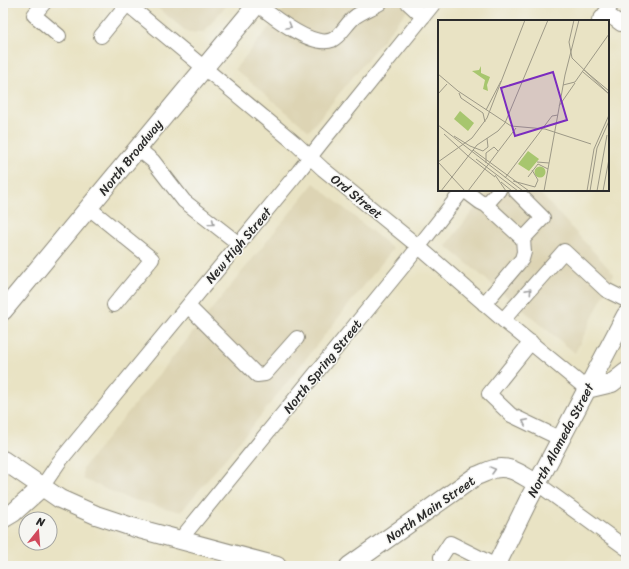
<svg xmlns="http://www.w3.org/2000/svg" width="629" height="569" font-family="Sriracha,sans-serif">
<rect width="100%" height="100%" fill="#f6f6f2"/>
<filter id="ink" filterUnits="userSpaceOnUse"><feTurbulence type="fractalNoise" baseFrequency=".025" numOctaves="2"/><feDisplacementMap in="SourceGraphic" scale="8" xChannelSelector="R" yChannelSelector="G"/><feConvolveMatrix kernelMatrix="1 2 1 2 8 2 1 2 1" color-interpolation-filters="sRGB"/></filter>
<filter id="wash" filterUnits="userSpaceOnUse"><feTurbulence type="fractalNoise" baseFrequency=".012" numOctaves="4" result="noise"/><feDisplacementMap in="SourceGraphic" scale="16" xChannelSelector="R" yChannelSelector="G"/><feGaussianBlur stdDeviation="0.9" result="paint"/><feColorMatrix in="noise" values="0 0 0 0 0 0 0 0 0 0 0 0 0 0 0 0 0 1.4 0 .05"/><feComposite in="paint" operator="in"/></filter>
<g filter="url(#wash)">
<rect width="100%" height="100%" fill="#e9e3c4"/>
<!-- built -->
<path fill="#ddd4b4" d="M152,3H228L204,32L188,33Z
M289,3H413L309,131L235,69Z
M314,183L393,249L258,419L181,512L126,498L83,479V468Z
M489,190H537L614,274L575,353L446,246Z"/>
</g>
<g filter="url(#ink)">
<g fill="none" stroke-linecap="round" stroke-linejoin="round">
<!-- minor casing -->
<g stroke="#8a8778" stroke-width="16">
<path id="minor" d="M44,3L34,15L59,36
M126,3L296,144L323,169L419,247L503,320L587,389
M408,3L423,17
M257,4C272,16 312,48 332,40C342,35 347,22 356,16C363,11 372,8 380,3
M606,13L621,24
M599,21L613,3
M101,36L127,4
M137,148L153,161L184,201L239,244
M464,190L480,202L486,205
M515,190L543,218L523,239
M89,208L152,259L114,305
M484,304L522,259L524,252L523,239L486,205L499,190
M188,306L257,375L265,374L297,338
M503,320L564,251L606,290L626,300
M531,342L489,394L511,415L561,439
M538,484L626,548
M42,487L59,462L299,171L321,143L434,3
M179,541L409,259L463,190
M441,557L450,543L496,566"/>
</g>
<!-- major casing -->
<g stroke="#8a8778" stroke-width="20">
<path id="major" d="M3,311L258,3
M587,389L612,383L626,372
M3,460L60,499L96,515L132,527L277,566
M3,519L13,513L42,487
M349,566L476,476C482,474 487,471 494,469C510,464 524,477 538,484
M496,566L528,501L626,315"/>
</g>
<!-- minor -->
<use href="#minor" stroke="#fff" stroke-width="14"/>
<!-- major -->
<use href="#major" stroke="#fff" stroke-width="18"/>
</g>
<!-- one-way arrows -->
<defs><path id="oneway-chevron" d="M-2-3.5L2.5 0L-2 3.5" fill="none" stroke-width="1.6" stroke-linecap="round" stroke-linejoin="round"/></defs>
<g stroke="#a0a0a0">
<use href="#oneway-chevron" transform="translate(289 26) rotate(31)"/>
<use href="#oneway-chevron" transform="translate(212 223) rotate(38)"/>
<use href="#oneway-chevron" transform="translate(529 291) rotate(-49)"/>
<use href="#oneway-chevron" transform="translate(525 422) rotate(-154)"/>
<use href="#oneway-chevron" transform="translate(493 470) rotate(-15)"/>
</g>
</g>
<g text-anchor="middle" stroke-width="3" stroke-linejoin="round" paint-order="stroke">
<!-- street labels -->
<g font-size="13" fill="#2b2b2b" stroke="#f6f6f2">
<text transform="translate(130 157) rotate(-51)" y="5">North Broadway</text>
<text transform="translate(357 196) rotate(39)" y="5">Ord Street</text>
<text transform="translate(238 245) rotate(-50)" y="5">New High Street</text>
<text transform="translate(322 366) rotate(-51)" y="5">North Spring Street</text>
<text transform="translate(560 440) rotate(-62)" y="5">North Alameda Street</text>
<text transform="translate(430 509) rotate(-35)" y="5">North Main Street</text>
</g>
</g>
<!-- overview -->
<g transform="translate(438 20)">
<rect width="171" height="171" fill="#e9e3c4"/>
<path d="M22,91L36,103L30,111L16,99Z" fill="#a7c66e"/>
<path d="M43,46V53L52,57L49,65L50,71L45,69L47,60L34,51L41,50ZM90,131L101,139L91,151L80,144ZM96.5 152a5.5 5.5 0 1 1 11 0a5.5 5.5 0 1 1-11 0Z" fill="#a7c66e"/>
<path fill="none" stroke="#9d9987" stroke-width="1" d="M136,0L131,22L134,38L171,74M146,50L171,71M145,52L171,74M0,54L20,71L73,106L107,109L153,124M125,65L137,62L171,14M21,73L23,78L45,93L47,102M0,74L9,64M121,86L137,63M48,90L63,61M0,105L85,171M6,114L30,136M16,116L32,126L45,131L50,127L49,118M35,130L91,171M30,136L57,157M38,139L80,171M0,142L34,118L49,98L87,0M0,142L27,171M99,142L111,143M48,143V133L56,127L60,131M57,155L68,171M90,157L100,144L110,149M67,158L114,96L120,95M75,161L97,167L100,160L94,150M63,162L74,171M3,171L39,125L60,111L67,103L110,0M30,171L78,108M106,171L127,55L141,0M149,171L156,129L171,95M152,171L159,128L171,101M159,171L169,115M165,171L171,139"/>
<path fill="#7b2cbf" fill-opacity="0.15" stroke="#7b2cbf" stroke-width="2" d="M115,52L129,100L77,116L63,68Z"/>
<rect width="171" height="171" fill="none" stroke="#2b2b2b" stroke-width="2"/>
</g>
<!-- margin -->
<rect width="629" height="569" fill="none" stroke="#f6f6f2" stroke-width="16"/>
<!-- north arrow -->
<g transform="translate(38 531) rotate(17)"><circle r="19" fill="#f6f6f2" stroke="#a5a5a2"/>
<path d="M0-3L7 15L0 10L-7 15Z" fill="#d1495b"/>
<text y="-6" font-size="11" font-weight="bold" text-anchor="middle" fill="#2b2b2b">N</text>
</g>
</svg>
